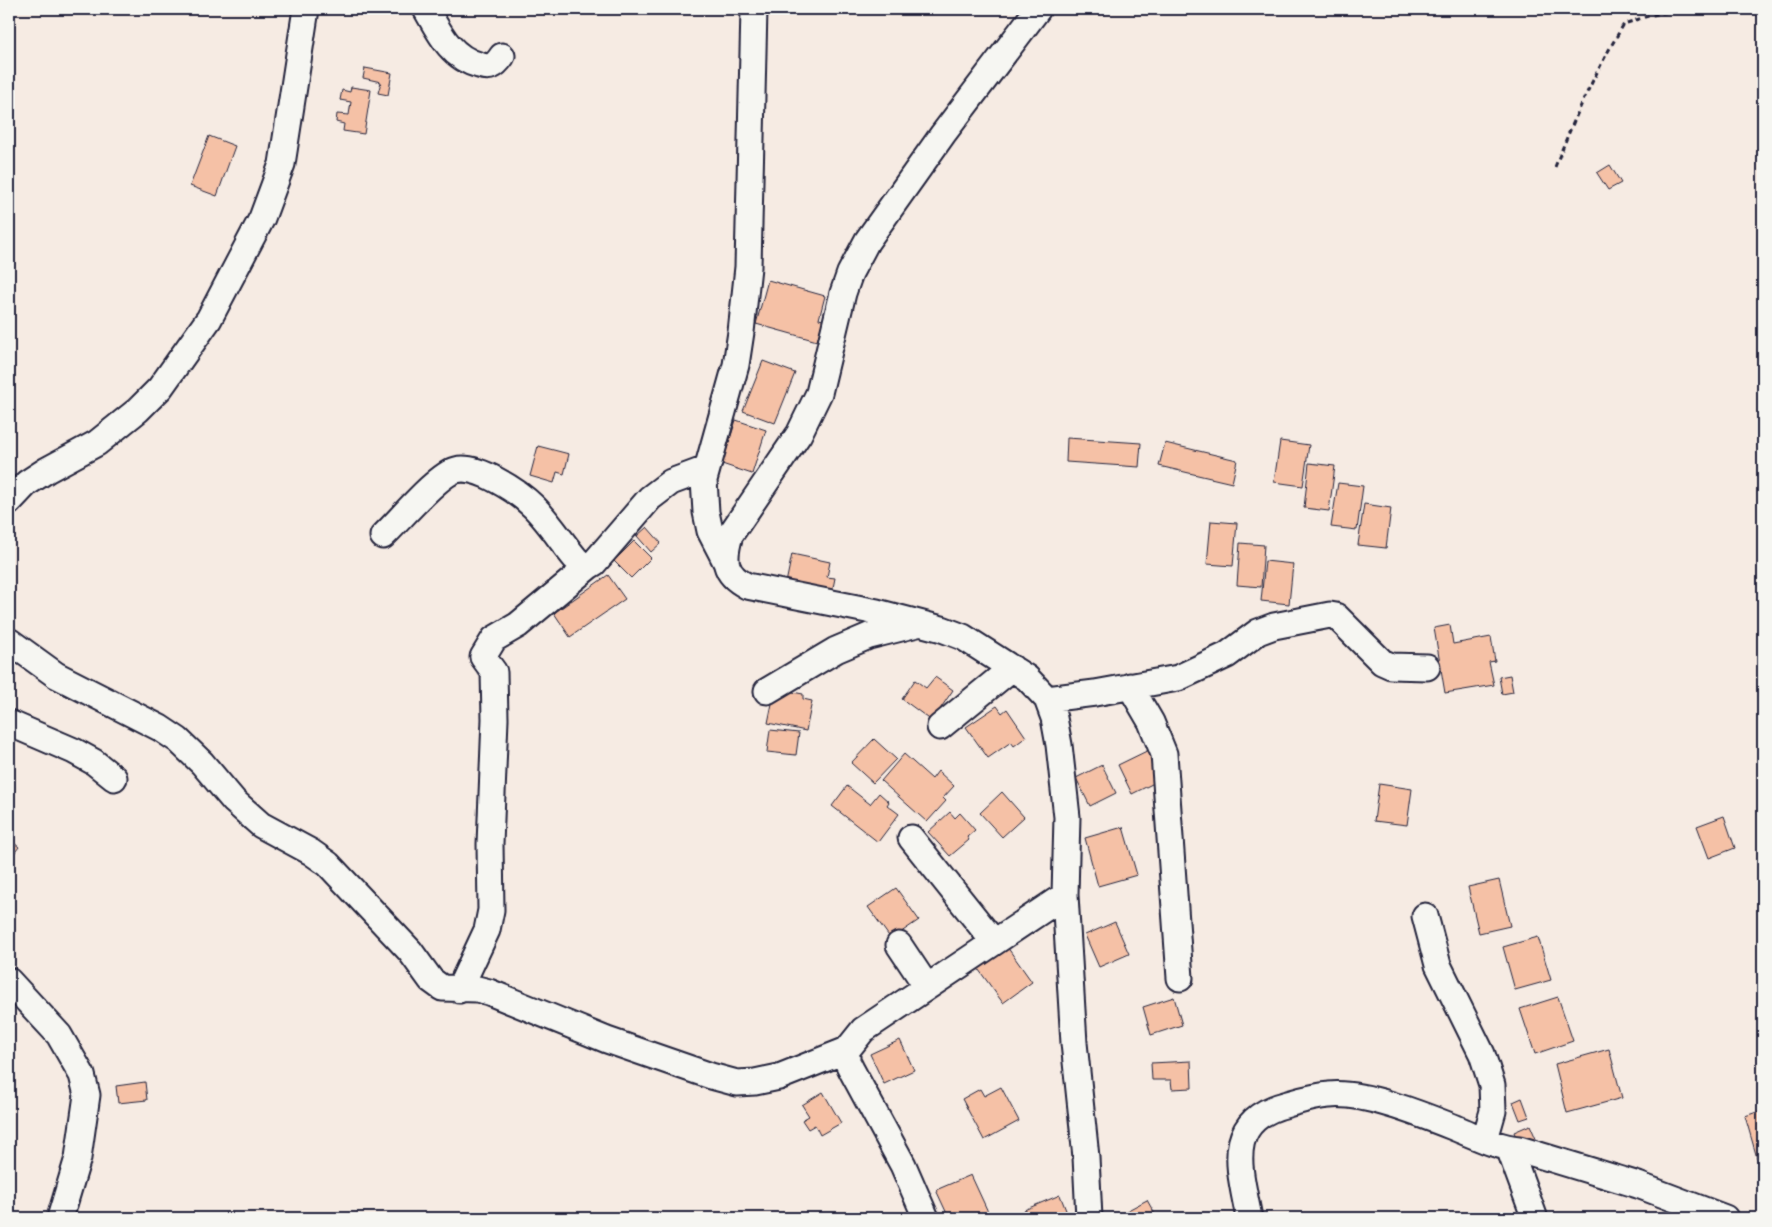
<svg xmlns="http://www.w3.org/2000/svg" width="1772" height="1227" font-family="Mali,sans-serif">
<rect width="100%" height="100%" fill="#f6ebe3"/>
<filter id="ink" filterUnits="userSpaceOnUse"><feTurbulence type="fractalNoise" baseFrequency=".02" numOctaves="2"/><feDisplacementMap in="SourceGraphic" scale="10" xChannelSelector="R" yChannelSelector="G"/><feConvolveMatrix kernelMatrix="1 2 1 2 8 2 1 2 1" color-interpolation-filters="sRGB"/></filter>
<g filter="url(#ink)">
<!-- building -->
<path fill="#f5c1a6" stroke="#22223b" d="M365,68L392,73L388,95L378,93L381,82L363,78Z
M351,87L371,90L364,134L343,131L344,124L336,122L337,114L349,115L351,102L340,100L342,90L350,92Z
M209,136L235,146L217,196L190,186Z
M1610,165L1621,183L1608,190L1597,173Z
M768,280L825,296L819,319L823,320L817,341L756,324Z
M763,361L795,373L775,423L743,411Z
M736,420L766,430L752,474L722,464Z
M1067,438L1141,443L1139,467L1066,462Z
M1280,441L1309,445L1303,486L1274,482Z
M1165,443L1237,460L1232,483L1159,466Z
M538,446L569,454L564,474L557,472L554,483L530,476Z
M1309,463L1335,466L1329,511L1304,508Z
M1338,483L1363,486L1357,530L1331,527Z
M1364,504L1391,508L1386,548L1358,545Z
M1211,521L1237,523L1233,566L1207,564Z
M647,527L661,543L651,552L637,536Z
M634,541L651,558L631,578L614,561Z
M1240,543L1264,545L1261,587L1237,585Z
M792,554L830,562L827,577L835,578L832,593L786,583Z
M1265,561L1293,564L1289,604L1261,601Z
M608,575L625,599L570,637L554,613Z
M1450,625L1453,644L1491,637L1495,661L1489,662L1494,685L1445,693L1434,628Z
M1510,675L1513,692L1502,694L1499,677Z
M935,677L953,690L932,721L902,699L915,680L926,688Z
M787,691L803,694V699L812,701L806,731L768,723L774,694L786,696Z
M997,706L1002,713L1007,709L1026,737L1014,746L1011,742L988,758L966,727Z
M770,730L799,733L796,755L767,752Z
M874,739L896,759L873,783L851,763Z
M1157,746L1164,778L1132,794L1118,765Z
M904,754L932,779L938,771L954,786L943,798L946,801L927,822L881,781Z
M1102,765L1116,793L1090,806L1076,778Z
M1379,784L1412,789L1407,825L1374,821Z
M847,786L870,804L879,793L889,802L887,805L899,814L878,842L832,806Z
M1002,792L1024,817L1002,837L980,813Z
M950,812L955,818L960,813L975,830L967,837L969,840L950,856L928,832Z
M1724,816L1735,848L1709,858L1697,826Z
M1123,827L1137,875L1098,886L1085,838Z
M9,839L19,847L9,860Z
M1499,880L1510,926L1479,933L1468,887Z
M896,888L919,920L891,939L868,907Z
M1115,922L1129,954L1099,967L1085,935Z
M1538,937L1551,980L1515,990L1503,947Z
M1005,944L1032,982L1003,1003L976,966Z
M1174,997L1182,1025L1151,1035L1143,1007Z
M1558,997L1573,1041L1535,1054L1520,1009Z
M900,1040L914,1070L884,1084L870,1054Z
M1609,1049L1622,1098L1567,1113L1555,1064Z
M1191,1061L1192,1088L1172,1089L1171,1080H1152L1151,1063Z
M145,1082L147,1100L118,1103L116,1086Z
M1001,1087L1019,1121L984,1140L962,1099L980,1089L984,1096Z
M823,1092L841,1123L820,1135L815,1125L808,1129L802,1120L809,1116L802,1105Z
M1522,1098L1529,1117L1520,1120L1513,1102Z
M1763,1110V1156L1757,1158L1745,1116Z
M1530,1125L1537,1141L1521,1148L1514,1132Z
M971,1175L989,1214L980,1218H949L936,1190Z
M1060,1195L1069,1218H1027L1024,1210Z
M1147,1200L1157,1218H1113Z"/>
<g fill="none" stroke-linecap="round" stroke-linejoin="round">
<!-- minor casing -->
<g stroke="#22223b" stroke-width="29">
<path id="minor" d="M426,9C439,32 451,58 479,65C490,69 495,66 502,56
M1038,9L943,134L867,241L850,273L843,293L819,393L799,434L730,535C723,559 723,574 747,586L877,612L942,629L963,637L1027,678L1047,699L1054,718L1059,745L1067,817L1065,895L1074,1043L1086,1157L1089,1218
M9,502L27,483L47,470L97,443L138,410L160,388L209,319L262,218L282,164L306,9
M383,536C399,521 437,475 456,470C477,464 519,492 534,507C549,522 561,541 575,558L582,565L589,566L594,563L650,498L671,482L706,469
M726,562L710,531L706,512L704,480L736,365L741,332L748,267L754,9
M9,641L56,675L160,728L178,740L202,763L234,801L261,825L311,852L328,864L410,951L431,980L442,988L477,989L489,992L607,1040L711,1076L737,1083L755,1082L779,1077L847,1050
M1130,686L1151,722L1164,754L1180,978
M767,691L836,650L869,636L917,624
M1047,699L1095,693L1178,678L1227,655L1258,632L1274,626L1330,615L1336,616L1382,662L1391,666L1427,667
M9,723L74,751L94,762L114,778
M940,727L1012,668
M911,838L994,942
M1425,916L1438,965L1482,1054L1492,1085L1493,1111L1485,1139
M899,945L927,987
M9,981L59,1035L82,1075L87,1095L78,1158L60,1218
M459,990L487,930L491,910L490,844L495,719L494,672L483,657L494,639L518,625L589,566
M1509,1148L1534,1216
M926,1218L903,1165L852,1071L847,1061V1050L863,1030L1065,895
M1249,1218C1240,1169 1222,1120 1288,1104C1302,1100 1315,1096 1329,1095C1364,1091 1425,1116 1458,1129C1478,1137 1497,1147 1519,1149L1638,1185L1725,1218"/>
</g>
<!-- path -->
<path stroke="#22223b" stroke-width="3" stroke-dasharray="5 4" stroke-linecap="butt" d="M1749,9L1763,14
M1555,167C1575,116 1596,70 1624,24L1648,16L1684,9"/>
<!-- minor -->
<use href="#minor" stroke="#f6f6f2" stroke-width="25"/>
</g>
</g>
<!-- margin -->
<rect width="1772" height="1227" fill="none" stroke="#f6f6f2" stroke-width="30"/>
<rect x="15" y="15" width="1742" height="1197" fill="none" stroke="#22223b" stroke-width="2" filter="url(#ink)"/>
</svg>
